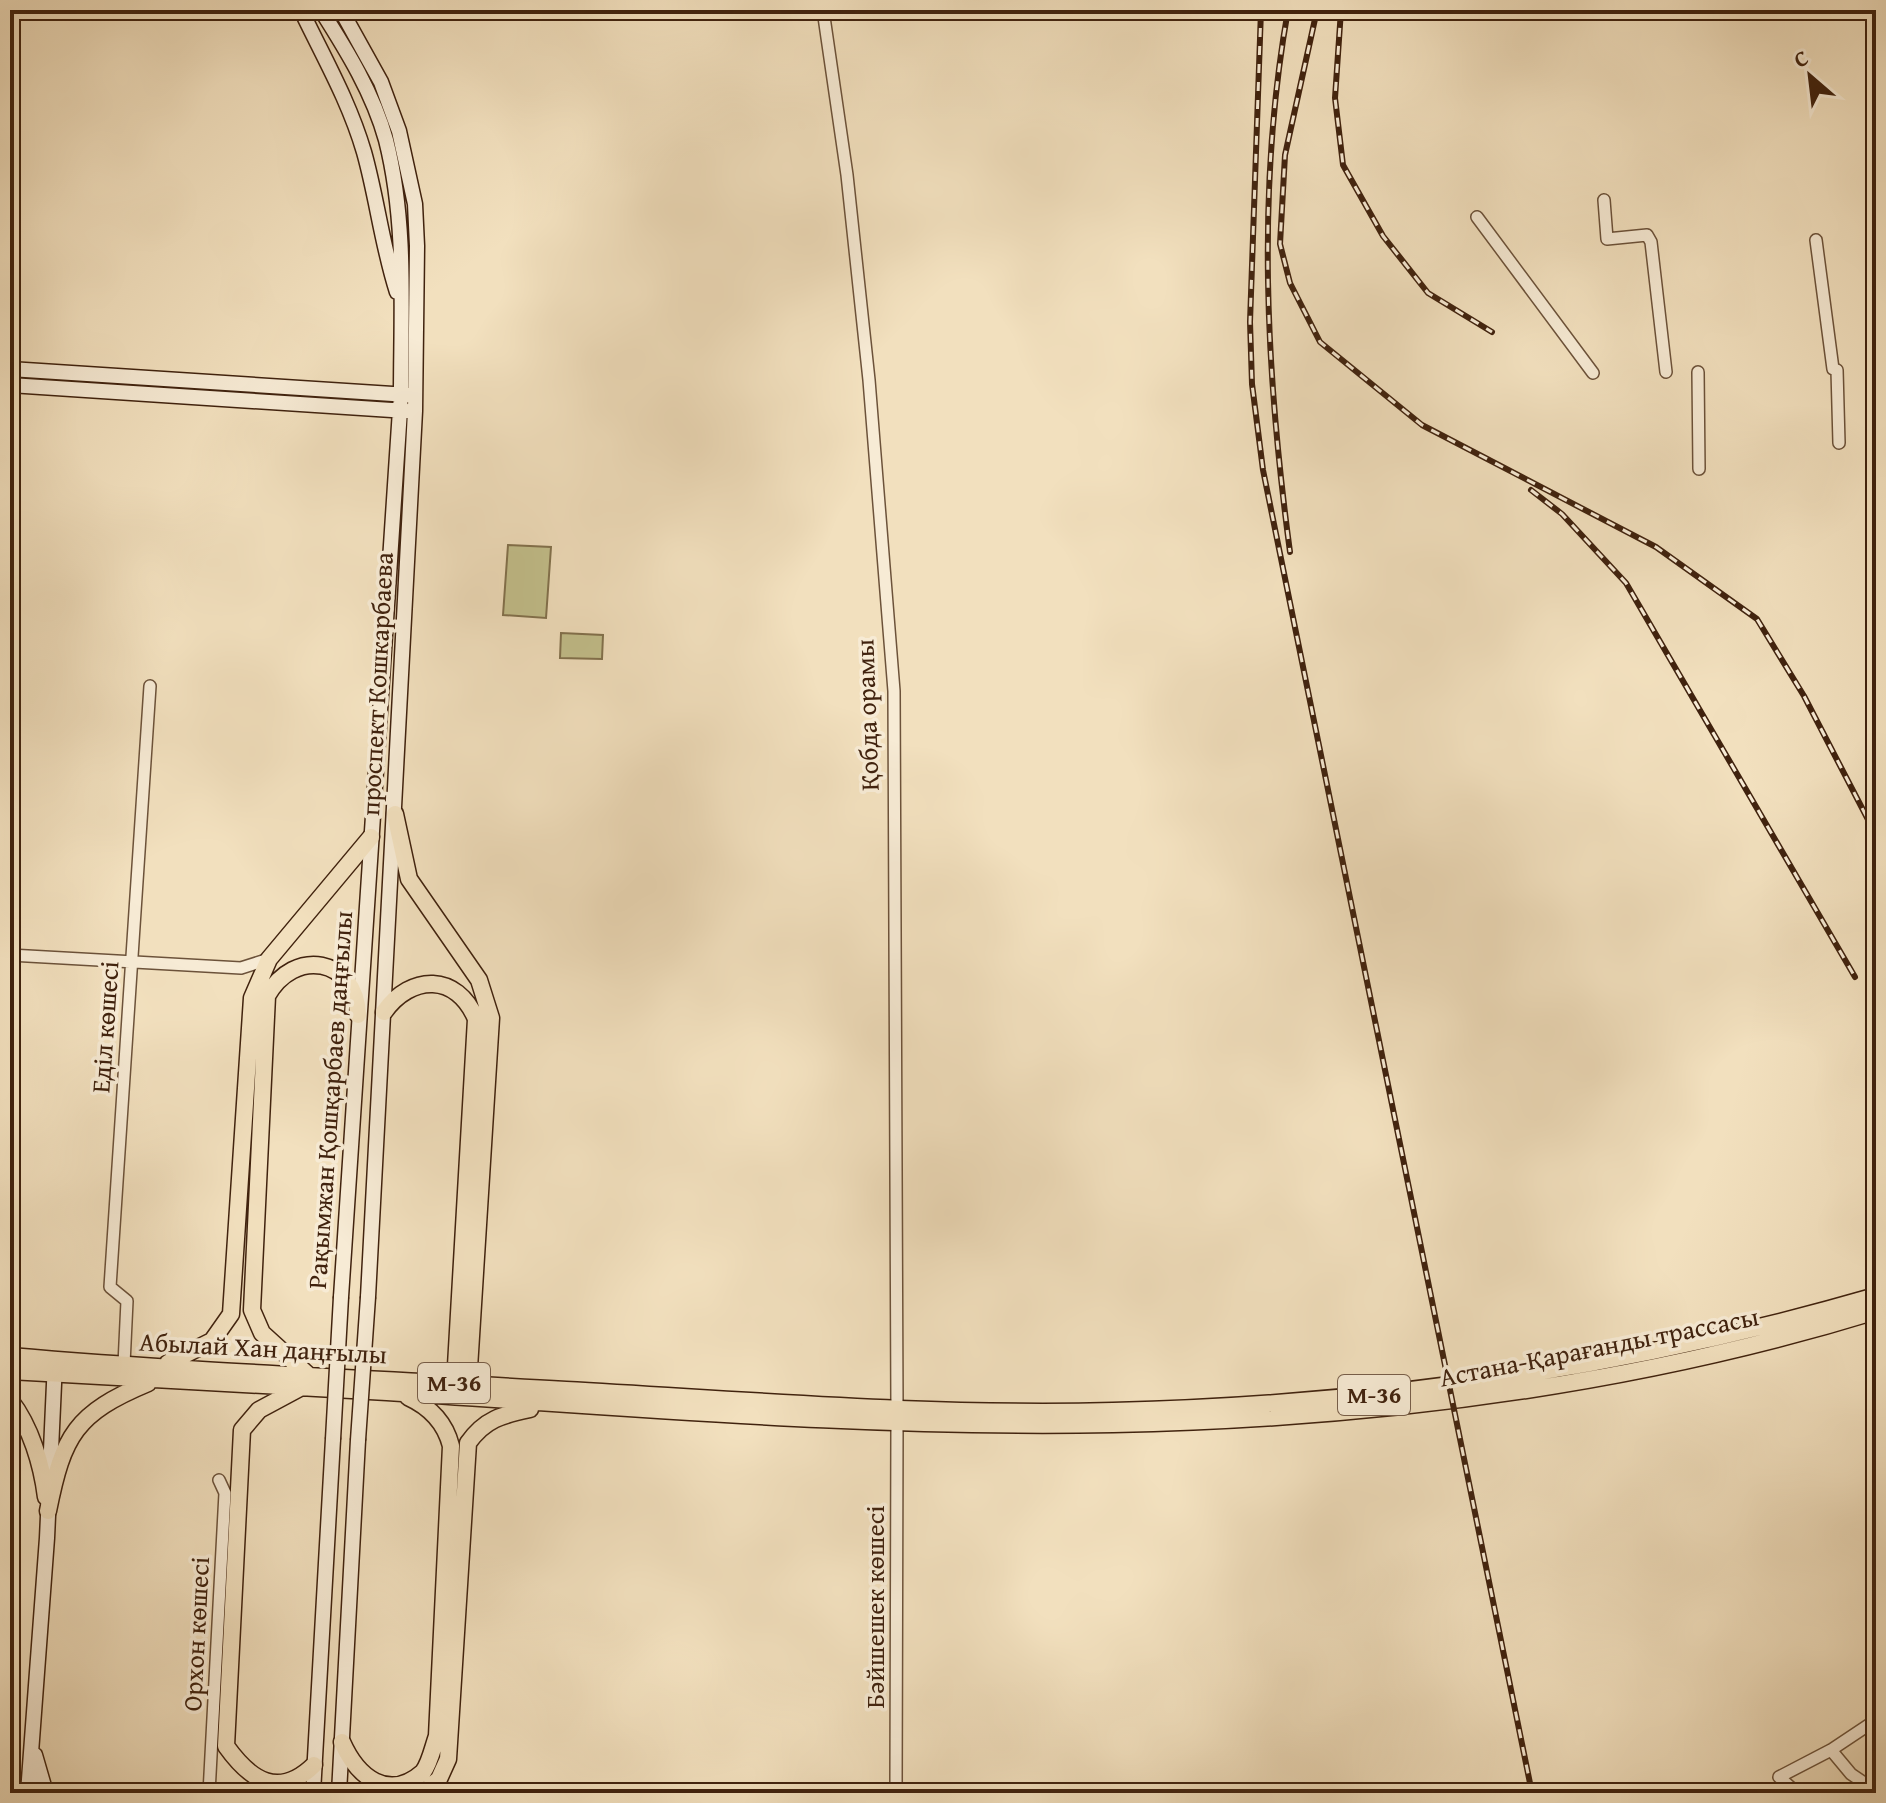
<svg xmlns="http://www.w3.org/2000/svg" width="1886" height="1803" font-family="'Gentium Book Plus',serif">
<rect width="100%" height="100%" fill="#f2e0be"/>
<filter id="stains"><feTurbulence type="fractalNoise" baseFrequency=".0025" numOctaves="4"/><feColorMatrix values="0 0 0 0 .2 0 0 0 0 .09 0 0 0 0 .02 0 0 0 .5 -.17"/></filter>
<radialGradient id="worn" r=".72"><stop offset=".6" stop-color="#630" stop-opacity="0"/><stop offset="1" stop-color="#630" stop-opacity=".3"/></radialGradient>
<!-- green -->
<path fill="#c3c08c" stroke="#82714d" stroke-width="2" d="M508,545L551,547L546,618L503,615Z
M561,633L603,635L602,659L560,658Z"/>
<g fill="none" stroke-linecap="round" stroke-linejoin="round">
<!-- street casing -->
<g stroke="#6c523a" stroke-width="14">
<path id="street" d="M823,10L847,175L869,380L894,691L897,1409
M1604,200L1607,239L1647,235L1651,242L1666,372
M1477,217L1593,373
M1816,240L1833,369
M1837,370L1839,443
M1698,372L1699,469
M10,955L241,968L269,959
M124,1364L127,1301L110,1287L150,686
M1831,1750L1851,1774L1876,1791
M209,1793L225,1493L219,1480
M896,1793L897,1422
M1797,1793L1779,1777L1831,1750L1876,1720"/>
</g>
<!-- secondary casing -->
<g stroke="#40220e" stroke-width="17">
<path id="secondary" d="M301,10C324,58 349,101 364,152C377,198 382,246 397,292
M321,10C347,51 373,93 386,140C407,223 401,310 401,395L341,1297
M341,10L381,82L399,131L415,204L417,246L415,411L368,1297
M10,369L408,395
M10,385L407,411
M35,1755L46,1793
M28,1793L47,1538L55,1362
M313,1793L333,1439
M339,1793L358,1440"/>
</g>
<!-- primary casing -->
<g stroke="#40220e" stroke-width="19">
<path id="primary" d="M395,814L409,879L479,980L491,1018L468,1384
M384,1012C411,974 457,973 476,1019L455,1383
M10,1356C195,1372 381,1379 566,1390C748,1400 931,1416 1113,1411C1372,1405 1627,1368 1876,1296
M168,1363L212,1341L231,1314L252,998L269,959L371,837
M10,1371C136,1379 261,1384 387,1392C628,1407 871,1429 1113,1424C1370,1419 1629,1387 1876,1311
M307,1374L262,1333L252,1310L267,996C294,947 356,958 358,1015
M300,1388L259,1410L242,1430L226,1746C251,1781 279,1799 314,1765
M10,1400C31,1427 42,1465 46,1497
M48,1511C63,1435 76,1413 148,1383
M342,1742C357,1776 388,1803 423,1772C430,1763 433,1747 437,1736L451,1446C445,1422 430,1407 408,1397
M423,1793L439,1779L448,1759L468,1443C485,1419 502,1415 530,1409"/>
</g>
<!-- street -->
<use href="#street" stroke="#f7ebd5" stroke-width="11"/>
<!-- secondary -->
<use href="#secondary" stroke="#f7ebd5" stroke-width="14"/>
<!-- primary -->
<use href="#primary" stroke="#f2e0be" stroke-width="16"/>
<!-- rail casing -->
<g stroke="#40220e" stroke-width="6">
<path id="rail" d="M1261,10L1250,322L1252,384L1263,470L1532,1793
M1288,10C1256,189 1266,373 1290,552
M1317,10L1285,155L1280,244L1290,283L1320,342L1422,425L1656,547L1757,619L1804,696L1876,835
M1341,10L1335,98L1343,165L1383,236L1428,293L1492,332
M1531,490L1562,514L1626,583L1855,977"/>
</g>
<!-- rail -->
<use href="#rail" stroke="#f7ebd5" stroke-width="3" stroke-dasharray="9" stroke-linecap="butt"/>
<!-- secondary-bridge casing -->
<g stroke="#40220e" stroke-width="17" stroke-linecap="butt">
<path id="secondary-bridge" d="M333,1439L341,1297
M358,1440L368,1297"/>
</g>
<!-- secondary-bridge -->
<use href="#secondary-bridge" stroke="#f7ebd5" stroke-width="14"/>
</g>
<g text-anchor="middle" stroke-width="7" stroke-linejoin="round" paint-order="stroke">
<!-- shield labels -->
<g fill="#f7ebd5" stroke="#775e4a" stroke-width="2">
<rect x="418" y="1363" width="72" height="40" rx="6"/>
<rect x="1338" y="1375" width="72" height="40" rx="6"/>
</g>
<g font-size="24" font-weight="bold" fill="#40220e">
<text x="454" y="1391">M-36</text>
<text x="1374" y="1403">M-36</text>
</g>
<!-- street labels -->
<g font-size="26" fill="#40220e" stroke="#f7ebd5">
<text transform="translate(377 684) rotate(-87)" y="9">проспект Кошкарбаева</text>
<text transform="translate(867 715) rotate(-92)" y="9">Қобда орамы</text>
<text transform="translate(105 1027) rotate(-86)" y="9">Еділ көшесі</text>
<text transform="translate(330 1100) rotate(-86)" y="9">Рақымжан Қошқарбаев даңғылы</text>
<text transform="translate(1599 1347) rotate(-11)" y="9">Астана-Қарағанды трассасы</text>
<text transform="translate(263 1348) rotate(3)" y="9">Абылай Хан даңғылы</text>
<text transform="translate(875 1607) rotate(-90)" y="9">Бәйшешек көшесі</text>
<text transform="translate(196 1634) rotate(-87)" y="9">Орхон көшесі</text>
</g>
</g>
<!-- margin -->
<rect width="1886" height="1803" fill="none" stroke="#f2e0be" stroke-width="40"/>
<rect x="12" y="12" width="1862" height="1779" fill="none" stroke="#40220e" stroke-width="4"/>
<rect x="20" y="20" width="1846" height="1763" fill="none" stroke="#40220e" stroke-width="2"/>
<!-- north arrow -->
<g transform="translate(1810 76) rotate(332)" stroke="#f7ebd5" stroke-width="6" paint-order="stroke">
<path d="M0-6L14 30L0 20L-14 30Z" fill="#40220e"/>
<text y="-12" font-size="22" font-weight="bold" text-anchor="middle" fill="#40220e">С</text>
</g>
<rect width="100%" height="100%" filter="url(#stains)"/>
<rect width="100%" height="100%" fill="url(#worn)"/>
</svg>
